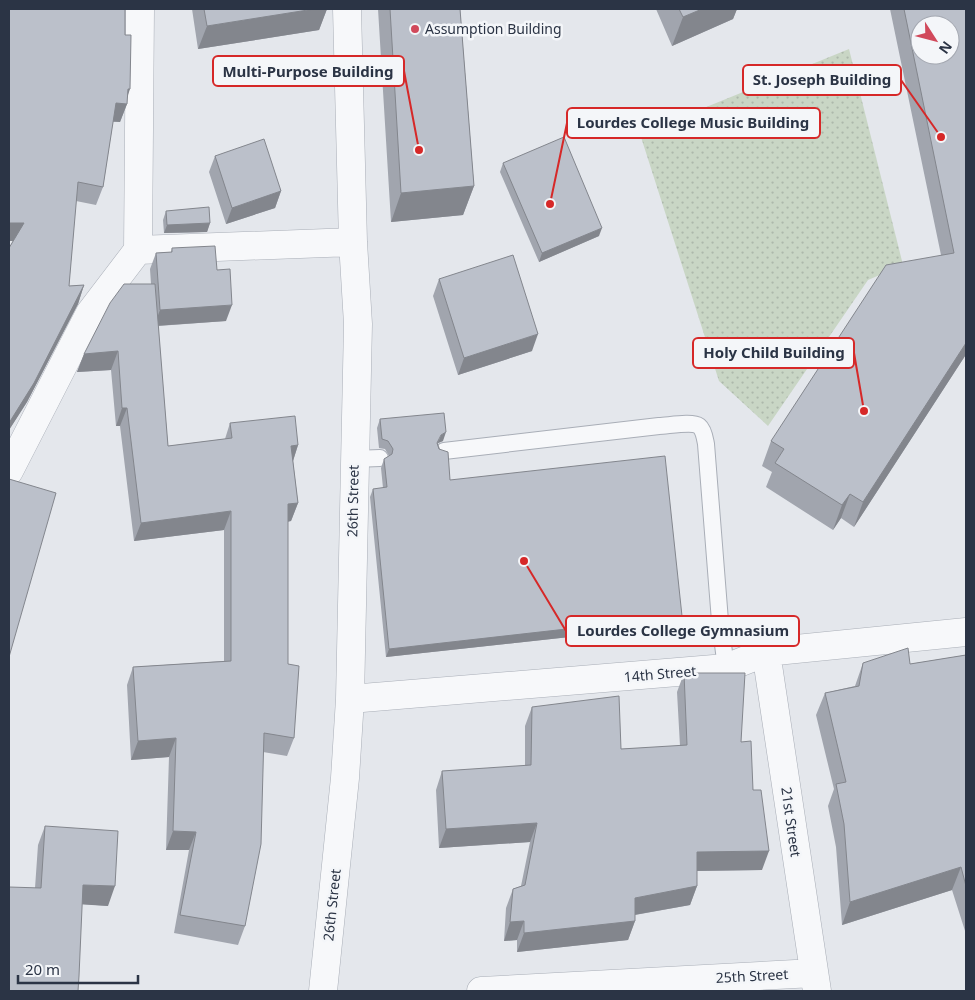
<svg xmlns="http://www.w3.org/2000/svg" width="975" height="1000" font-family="'Noto Sans',sans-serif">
<defs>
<pattern id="grass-dots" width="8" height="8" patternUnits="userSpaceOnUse" patternTransform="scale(1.25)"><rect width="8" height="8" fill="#c9d6c5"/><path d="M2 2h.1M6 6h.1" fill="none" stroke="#adb8ab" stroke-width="1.8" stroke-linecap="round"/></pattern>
</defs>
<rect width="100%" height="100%" fill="#e4e7ec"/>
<!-- grass -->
<path fill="url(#grass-dots)" d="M849,49L903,265L868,280L768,426L719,381L640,134Z"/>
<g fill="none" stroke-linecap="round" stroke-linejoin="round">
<!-- lane casing -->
<g stroke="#a9aeb7" stroke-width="18">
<path id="lane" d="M444,451L659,426C667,426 692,421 699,426C704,430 705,439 706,444L720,621L726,668
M354,459L380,458"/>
</g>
<!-- street casing -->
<g stroke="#a9aeb7" stroke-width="29">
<path id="street" d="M138,250L353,242
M9,471L90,313L138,250L140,9
M766,652L817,991
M350,699L726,668L766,652L966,632
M323,991L345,778L350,699L358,324L353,242L347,9
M481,991L814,973"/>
</g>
<!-- lane -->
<use href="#lane" stroke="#f7f8fa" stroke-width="16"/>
<!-- street -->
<use href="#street" stroke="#f7f8fa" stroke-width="28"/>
</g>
<!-- wall -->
<path fill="#a1a5ae" d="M192,9H327L319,30L198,49Z
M378,9H460L474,186L463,215L391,222Z
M656,9H737L733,19L672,46Z
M890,9H966V356H965L854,527L841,518L833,530L766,487L772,472L762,466L771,441L941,255Z
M125,35L127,97V104L120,122H113L103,187L96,205L76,201L69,286L84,285L78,304L27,402L9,430V248Z
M215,156L281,191L275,208L226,224L209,172Z
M503,163L599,236L539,262L500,172Z
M166,211L210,223L207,232L164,233L163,220Z
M172,248L217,270L226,321L158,326L168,446L225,439L230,423L298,445L293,461L298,503L291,521L288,522V664L294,738L287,756L263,752L245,926L238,945L174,933L189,850H166L169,757L131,760L127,685L133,667L224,661V530L134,541L120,426H116L111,370L77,372L84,354L151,284L150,269L156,253L171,252Z
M439,279L532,351L458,375L433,296Z
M380,419L443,441L438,443L450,480L679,625L386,657L370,497L373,489L383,488L381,468L384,459L389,456L385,449L379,448L377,428Z
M966,655V934L952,890L842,925L836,847L828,806L834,789L816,715L825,693L855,686L863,663L910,664Z
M684,673L741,742L753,790L762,870L697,871V886L690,905L635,915V921L628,940L517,952V940L504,941L506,908L513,889L521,886L530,842L439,848L436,790L442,771L525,766V726L532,707L621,749L680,746L677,692Z
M45,826L108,906L83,904L35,888L38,845Z"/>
<!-- shaded-wall -->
<path fill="#83868d" d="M314,9H327L319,30L198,49L207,26Z
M702,9H737L733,19L672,46L683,17Z
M128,89H130L125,104H127L120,122L110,121L116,103Z
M474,186L463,215L391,222L401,193Z
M281,191L275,208L226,224L232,208Z
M9,223H24L17,241H9Z
M210,223L207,232L164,233L167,225Z
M602,228L599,236L539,262L542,253Z
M84,285L78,304L27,402L9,430V423Z
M232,305L226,321L154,326L160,310Z
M538,334L532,351L458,375L464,358Z
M966,343V356H965L854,527L863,502Z
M118,351L111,370L77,372L84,354Z
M122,408H127L120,426H116Z
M446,432L443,441L438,443L434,452L441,435Z
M298,445L292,464L291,446Z
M850,494L841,518L833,530L842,505Z
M298,503L291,521L281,522L288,504Z
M231,511L224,530L134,541L141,523Z
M682,616L679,625L386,657L389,649Z
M176,738L169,757L131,760L138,741Z
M537,823L530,842L439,848L446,829Z
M173,831L196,832L189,850H166Z
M769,851L762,870L690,871L697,852Z
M961,867L952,890L842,925L850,902Z
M83,885L115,886L108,906L76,904Z
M697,886L690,905L628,916L635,898Z
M524,921L517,940L504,941L510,922Z
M635,921L628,940L517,952L524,933Z"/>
<!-- building -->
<path fill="#bbc0ca" stroke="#83868d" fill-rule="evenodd" d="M9,9H125V35H131L130,89H128L127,104L116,103L103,187L78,182L69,286L84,285L34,383L9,423V248L24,223H9Z
M204,9H314L207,26Z
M390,9H460L474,186L401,193Z
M679,9H702L683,17Z
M904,9H966V343L863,502L850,494L842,505L775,463L784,449L771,441L886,265L954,253ZM920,25H950V55H920Z
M564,137L602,228L542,253L503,163Z
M264,139L281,191L232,208L215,156Z
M209,207L210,223L167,225L166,211Z
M215,246L217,270L230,269L232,305L160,310L156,253L172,252V248Z
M513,255L538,334L464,358L439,279Z
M124,284H155L168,446L232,438L230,423L295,416L298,445L291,446L298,503L288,504V664L299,666L294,738L264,733L261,844L245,926L180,915L196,832L173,831L176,738L138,741L133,667L231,661V511L141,523L127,408H122L118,351L84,354L110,303Z
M444,413L446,432L441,435L437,443L439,449L448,452L450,480L665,456L682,616L389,649L373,489L387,487L384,459L392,454L393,449L388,441L382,439L380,419Z
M9,479L56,493L9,657Z
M908,648L910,664L966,655V886L961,867L850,902L844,824L836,784L846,782L825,693L859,686L863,663Z
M684,673H745L741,742L751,741L753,790H761L769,851L697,852V886L635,898V921L524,933V921L510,922L513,889L525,885L537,823L446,829L442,771L531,765L532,707L619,696L621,749L687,745Z
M45,826L118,831L115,886L83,885L79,976L78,991H9V887L41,888Z"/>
<!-- markers -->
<circle fill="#d1495b" stroke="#f4f6f9" stroke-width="2" cx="415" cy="29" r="5"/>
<g text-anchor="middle" stroke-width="5" stroke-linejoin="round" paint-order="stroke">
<!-- poi labels -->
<g font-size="14" fill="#2b3445" stroke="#f4f6f9" text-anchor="start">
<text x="425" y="34">Assumption Building</text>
</g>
<!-- street labels -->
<g font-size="14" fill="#2b3445" stroke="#f4f6f9">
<text transform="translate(353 501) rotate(-89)" y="5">26th Street</text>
<text transform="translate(660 674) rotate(-5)" y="5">14th Street</text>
<text transform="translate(791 822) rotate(82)" y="5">21st Street</text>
<text transform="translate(332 905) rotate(-84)" y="5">26th Street</text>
<text transform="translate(752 976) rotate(-3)" y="5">25th Street</text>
</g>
</g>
<!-- callouts -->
<path fill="none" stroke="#d62828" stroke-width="2" d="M419 150L404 71M941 137L901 80M550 204L567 123M864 411L854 353M524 561L566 631"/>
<g fill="#d62828" stroke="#f4f6f9" stroke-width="2">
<circle cx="419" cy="150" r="5"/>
<circle cx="941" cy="137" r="5"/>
<circle cx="550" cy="204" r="5"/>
<circle cx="864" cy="411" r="5"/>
<circle cx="524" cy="561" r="5"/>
</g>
<g fill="#f4f6f9" stroke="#d62828" stroke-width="2">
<rect x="213" y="56" width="191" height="30" rx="5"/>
<rect x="743" y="65" width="158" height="30" rx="5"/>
<rect x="567" y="108" width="253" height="30" rx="5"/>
<rect x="693" y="338" width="161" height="30" rx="5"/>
<rect x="566" y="616" width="233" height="30" rx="5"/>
</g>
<g font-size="15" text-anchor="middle" font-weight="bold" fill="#2b3445">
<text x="308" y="77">Multi-Purpose Building</text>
<text x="822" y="85">St. Joseph Building</text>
<text x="693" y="128">Lourdes College Music Building</text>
<text x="774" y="358">Holy Child Building</text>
<text x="683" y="636">Lourdes College Gymnasium</text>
</g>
<!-- border -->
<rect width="975" height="1000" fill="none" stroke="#2b3445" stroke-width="20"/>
<!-- north arrow -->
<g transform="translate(935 40) rotate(126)"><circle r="24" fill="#f4f6f9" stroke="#a4a8b1"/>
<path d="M0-4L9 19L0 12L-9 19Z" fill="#d1495b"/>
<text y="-8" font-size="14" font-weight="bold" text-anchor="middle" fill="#2b3445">N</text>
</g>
<!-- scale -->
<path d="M18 975v8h120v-8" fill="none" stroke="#2b3445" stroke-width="2.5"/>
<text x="25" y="975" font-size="15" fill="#2b3445" stroke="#f4f6f9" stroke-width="4" paint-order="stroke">20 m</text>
</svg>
